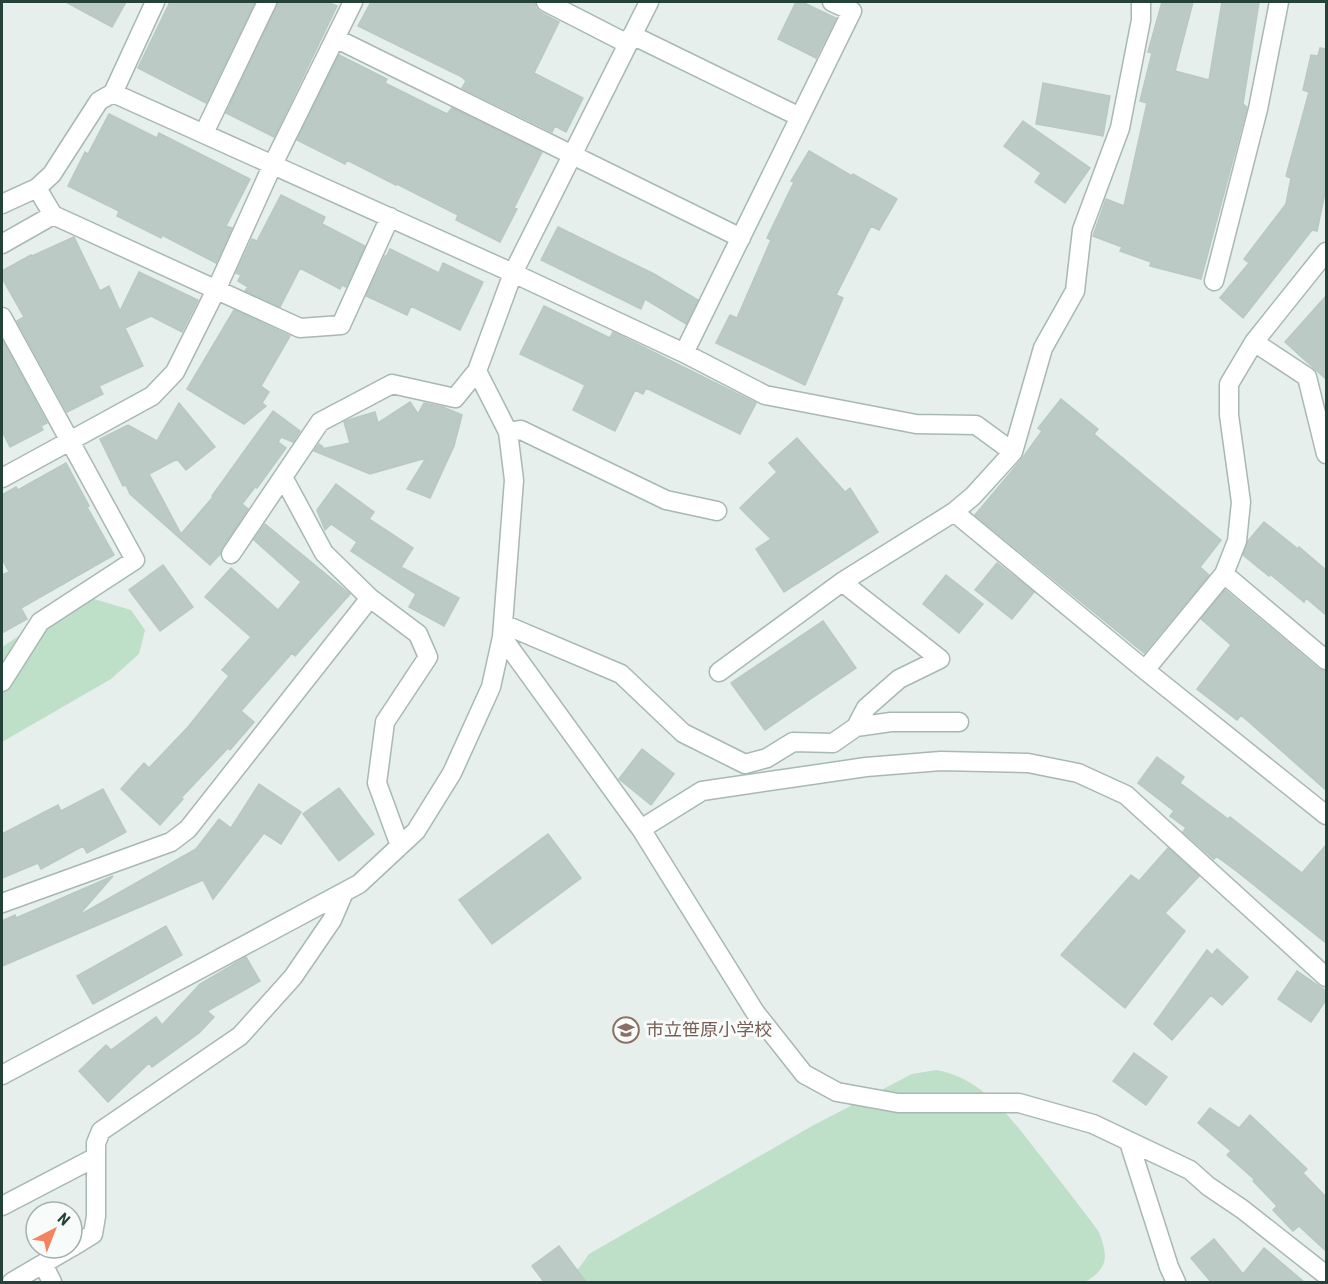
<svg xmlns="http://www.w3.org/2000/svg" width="1328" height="1284" font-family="'Roboto Condensed','Noto Sans JP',sans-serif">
<rect width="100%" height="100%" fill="#e6efeb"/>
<!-- green -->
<path fill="#bfe0c8" d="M94,599L131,610L145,630L139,654L111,679L2,742V647L55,612Z
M936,1070C985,1078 1014,1123 1043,1159C1062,1183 1081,1208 1099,1232C1108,1256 1109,1268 1085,1282H562L579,1268L589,1254L812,1126L912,1074Z"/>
<!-- building -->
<path fill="#bbcac4" stroke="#b8c9c2" stroke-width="1.5" d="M66,2H126L112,27Z
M170,2H255L206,103L138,68Z
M278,2H327L337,6L274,137L226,113Z
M371,2H535L536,8L540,12L559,22L534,73L583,98L566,132L555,126L552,132L462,88L466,81L462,77L358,26Z
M796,2H802L836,18L816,58L778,39Z
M1162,2H1193L1175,71L1209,80L1222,2H1259L1243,104L1247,107L1201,279L1150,266L1151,262L1120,251L1122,247L1093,236L1106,199L1124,206L1147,103L1140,101L1152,53L1148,52Z
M1320,48L1326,49V188L1317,231L1312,230L1243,318L1220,298L1249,263L1244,259L1286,204L1291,178L1286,176L1309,92L1303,90L1311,55L1318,56Z
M339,55L387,79L385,83L447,114L452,108L542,152L514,208L517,209L500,242L456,220L458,215L397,184L396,185L347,160L345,164L297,140Z
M1043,83L1110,96L1103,136L1036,124Z
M109,114L157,138L159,133L250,179L226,226L232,228L216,263L162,235L161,238L117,216L119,211L68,186L85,152L88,154Z
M1023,121L1090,168L1065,203L1035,182L1041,173L1004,146Z
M809,151L852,176L853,174L897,199L879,230L871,226L836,295L843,298L805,385L716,343L730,315L737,318L771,240L767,238L794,182L791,181Z
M281,195L325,217L322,224L365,246L346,287L342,285L340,289L300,268L280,307L245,291L248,287L238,281L241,275L236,273L252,239L257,241Z
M558,227L654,274L698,300L686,324L645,299L641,309L541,260Z
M74,237L100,291L109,286L120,311L139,272L198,300L182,332L151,316L125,328L143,366L99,386L103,394L67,412L17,321L24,317L2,278V271L31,255L32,256Z
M390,249L439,273L443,263L483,282L460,330L411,306L407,315L366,296L385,256L386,257Z
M1326,296V379L1285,342Z
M544,306L610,338L613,332L756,403L740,434L646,388L643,394L635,390L615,431L573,410L585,385L520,354Z
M234,310L290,336L261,386L269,392L262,403L266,406L244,424L187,389Z
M2,340L47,423L41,426L43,430L10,447L2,431Z
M1061,399L1098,429L1094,434L1221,540L1200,567L1209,575L1144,653L975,515L1021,460L1042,431L1038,428Z
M410,402L418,414L424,403L443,407L462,415L454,446L430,498L407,489L426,458L370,474L314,451L319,444L323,447L322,449L350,443L344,422L348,420L375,412L378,423Z
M179,403L215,447L186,470L177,459L149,474L181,534L213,497L212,496L273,411L300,431L293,442L281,437L278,442L286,448L257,488L255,487L242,504L248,509L222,548L220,554L210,565L130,494L126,485L123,486L100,439L128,425L157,441Z
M797,438L845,492L850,488L878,532L784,592L756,549L771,539L740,508L777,472L769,463Z
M66,463L89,506L87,507L114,555L21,608L27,619L2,633V573V575L9,572L2,559V495L16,487L18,490Z
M336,484L374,512L369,519L413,548L401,567L459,598L444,626L409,607L416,594L351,551L357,542L331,524L325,530L317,510Z
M1264,522L1298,549L1299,547L1326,570V615L1306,598L1304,602L1270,574L1269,576L1243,555L1248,541Z
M265,524L350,594L295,656L292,653L241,711L254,722L230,750L228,748L181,798L183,799L160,825L121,789L144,763L149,768L188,727L229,676L222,670L251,637L205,597L231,568L278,610L301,582L254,540Z
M997,563L1034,592L1012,619L975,590Z
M163,565L193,607L160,631L129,590Z
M946,575L983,604L959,633L923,604Z
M1225,590L1319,669L1326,671V790L1241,715L1237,720L1197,689L1231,645L1201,619Z
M823,621L856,668L765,730L731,683Z
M642,749L674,774L651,805L619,779Z
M1157,757L1184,777L1180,783L1228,819L1230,817L1302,873L1326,845V943L1239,873L1216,856L1214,859L1183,832L1186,828L1170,816L1174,811L1138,783Z
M259,784L301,812L281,844L264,833L213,899L203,880L2,966V921L15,915L16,918L113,876L78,916L196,849L219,819L231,828Z
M339,788L374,834L339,861L303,814Z
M103,789L126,832L87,853L83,846L41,869L38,863L2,878V834L58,805L61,811Z
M548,834L581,878L492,944L459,900Z
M1168,848L1199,876L1165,913L1185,931L1125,1008L1061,955L1131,875L1139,881Z
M166,926L182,955L93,1004L77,976Z
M1217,949L1248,977L1222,1005L1211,995L1172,1040L1154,1024L1207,950L1212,955Z
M246,957L260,981L207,1011L214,1017L199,1033L152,1067L149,1063L108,1102L79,1071L106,1045L111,1050L156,1017L162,1025L200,984Z
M1297,971L1326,991V1000L1311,1022L1278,999Z
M1134,1053L1167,1077L1146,1105L1113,1081Z
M1210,1108L1239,1128L1250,1115L1307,1169L1303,1173L1326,1197V1251L1299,1226L1293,1231L1273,1210L1277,1206L1253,1181L1255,1180L1227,1155L1231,1151L1198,1123Z
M1214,1239L1243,1274L1264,1248L1304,1282H1211L1191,1258Z
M559,1246L586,1282H544L532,1266Z"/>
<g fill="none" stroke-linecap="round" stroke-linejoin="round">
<!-- minor casing -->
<g stroke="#a8b8b2" stroke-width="21">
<path id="minor" d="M546,2L628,44
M632,35L800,117
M335,38L741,238
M113,93L513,273L684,353L765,395L916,424L976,425L1013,452
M204,133L267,2
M37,188L53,215L300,328L341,325L390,217
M2,204L37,188L52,174L99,101L113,93L155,2
M2,244L53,215
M1214,281L1258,109L1279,2
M2,317L135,560L40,622L2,682
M1254,342L1307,377L1326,454
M684,353L852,11L832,2
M508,432L521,430L666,500L717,511
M283,477L324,553L370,598
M2,478L152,396L175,372L217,288L273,164L353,2
M954,512L1145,670L1326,815
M231,554L320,422L392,384L455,398L477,371
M1224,574L1237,541L1241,502L1229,415V384L1254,342L1326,252
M503,624L621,674L683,733L745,764L767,758L793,742L833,743L856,727L866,708L899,679L940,659L842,582
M502,637L641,829L755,1012L804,1074L837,1092L898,1103H1019L1093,1124L1190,1170L1208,1186L1242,1209L1326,1275
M1145,670L1224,574L1326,660
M719,672L842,582L954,512L973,496L1013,452L1043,348L1075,291L1082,230L1120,128L1141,20V2
M856,727L891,722H959
M641,829L702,791L866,767L941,761L1028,763L1078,773L1126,795L1326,977
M2,903L171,842L188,829L370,598L418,634L428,657L385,722L377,783L400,846
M2,1075L359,884L416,831L452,773L491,687L502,637L514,480L508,432L477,371L513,273L649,2
M1129,1142L1169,1267L1176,1282
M2,1206L96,1157
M72,1247L93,1234L96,1216V1143L101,1131L240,1036L293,977L332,920L344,892
M43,1264L52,1282
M12,1282L70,1248"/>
</g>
<!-- minor -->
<use href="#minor" stroke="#fff" stroke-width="18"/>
</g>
<!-- icons -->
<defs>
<g id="school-ring" transform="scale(1.35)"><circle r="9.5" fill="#f7fbf9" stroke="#8d6e63" stroke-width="1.5"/><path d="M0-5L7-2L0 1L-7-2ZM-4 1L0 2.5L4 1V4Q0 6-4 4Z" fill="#8d6e63"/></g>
</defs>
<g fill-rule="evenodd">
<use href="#school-ring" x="626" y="1030"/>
</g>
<g text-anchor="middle" stroke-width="6" stroke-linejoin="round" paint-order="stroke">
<!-- education labels -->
<g font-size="18" fill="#785e54" stroke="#f7fbf9" text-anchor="start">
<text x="646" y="1036">市立笹原小学校</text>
</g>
</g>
<!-- border -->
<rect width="1328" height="1284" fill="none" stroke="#24423a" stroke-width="6"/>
<!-- north arrow -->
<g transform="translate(54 1230) rotate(42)"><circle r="28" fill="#f7fbf9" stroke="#a3b1ad" stroke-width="1.5"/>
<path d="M0-4.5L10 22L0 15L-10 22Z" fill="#f4845f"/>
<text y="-9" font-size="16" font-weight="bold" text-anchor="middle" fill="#24423a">N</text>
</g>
</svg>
